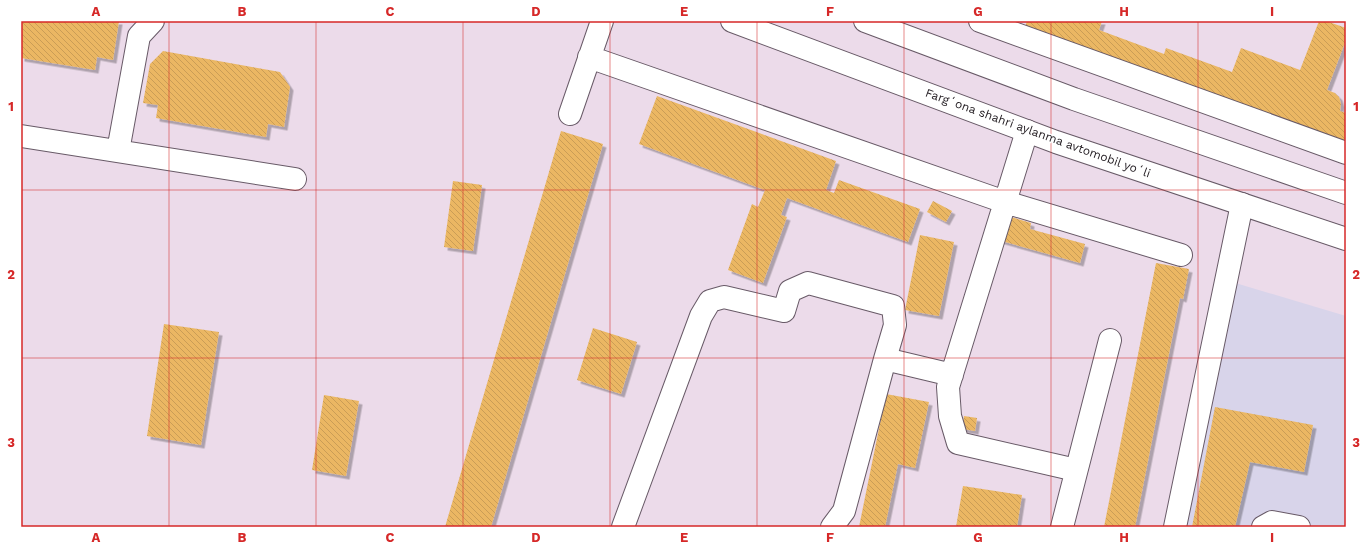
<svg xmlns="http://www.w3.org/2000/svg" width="1367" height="548" font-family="'Work Sans',sans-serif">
<defs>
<pattern id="building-back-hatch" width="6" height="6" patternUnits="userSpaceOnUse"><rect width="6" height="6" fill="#ebb763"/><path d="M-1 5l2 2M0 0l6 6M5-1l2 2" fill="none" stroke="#ca9d56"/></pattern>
<filter id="shadow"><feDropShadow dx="3.5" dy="3.5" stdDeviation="0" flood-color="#0004"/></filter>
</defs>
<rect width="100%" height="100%" fill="#ecdbea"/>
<!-- industrial -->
<path fill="#d8d4ea" d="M1232,282L1346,316V527H1186Z"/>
<!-- building -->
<path fill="url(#building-back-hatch)" filter="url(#shadow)" d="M21,21H119L113,60L97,57L95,70L21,58Z
M1027,21H1102L1099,30L1164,54L1166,48L1232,72L1241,48L1300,70L1319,21H1326L1346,28V40L1327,90L1335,93L1339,97L1341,104L1340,111L1346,113V144L1025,27Z
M163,51L280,72L290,87L284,127L268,124L266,137L156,118L158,105L143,103L150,64Z
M657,96L836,161L826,190L834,193L839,180L920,209L908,242L787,198L781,215L787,217L763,283L728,270L752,204L758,207L765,190L639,144Z
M561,131L603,144L491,527H445Z
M453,181L482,185L473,251L444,247Z
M933,201L952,211L946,222L927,212Z
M1011,217L1031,223L1030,229L1085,244L1080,263L998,240Z
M920,235L954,242L939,316L905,310Z
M1156,263L1189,269L1183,299L1180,298L1135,527H1104Z
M164,324L219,332L201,445L147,436Z
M593,328L637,342L621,394L577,380Z
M886,394L929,402L915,468L898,464L885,527H859Z
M324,395L359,401L346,476L312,470Z
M1215,407L1313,425L1304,472L1250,462L1235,527H1192Z
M964,416L977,418L975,431L962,429Z
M963,486L1022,495L1017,527H956Z"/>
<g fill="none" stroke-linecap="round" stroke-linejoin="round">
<!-- minor casing -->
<g stroke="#685a67" stroke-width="24">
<path id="minor" d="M980,21L1346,153
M589,57L1005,202L1181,255
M570,114L602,21
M1027,131L948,387L950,416L958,443L1076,470
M21,136L295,179
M118,151L139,36L153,21
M623,527L701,316L710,301L724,297L784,311L790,291L808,283L893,306L895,325L885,359
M832,527L844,511L885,359L952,375
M1062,527L1110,340
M1175,527L1242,204
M1263,527L1272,522L1299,527"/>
</g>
<!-- highway casing -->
<g stroke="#685a67" stroke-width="24">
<path id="highway" d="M732,21L1056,142L1346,239
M865,21L1074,99L1346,193"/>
</g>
<!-- minor -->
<use href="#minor" stroke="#fff" stroke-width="22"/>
<!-- highway -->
<use href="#highway" stroke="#fff" stroke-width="22"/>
</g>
<!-- grid -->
<path fill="none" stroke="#d62828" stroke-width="1" stroke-opacity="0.55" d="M169,21V527M316,21V527M463,21V527M610,21V527M757,21V527M904,21V527M1051,21V527M1198,21V527M21,190H1346M21,358H1346"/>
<g text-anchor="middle" stroke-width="3" stroke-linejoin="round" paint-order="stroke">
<!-- street labels -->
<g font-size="12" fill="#272126" stroke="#fff">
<text transform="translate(1038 133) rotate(20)" y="4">Fargʻona shahri aylanma avtomobil yoʻli</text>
</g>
</g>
<!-- border -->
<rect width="1367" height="548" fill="none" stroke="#ffffff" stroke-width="44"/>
<rect x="22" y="22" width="1323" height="504" fill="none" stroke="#d62828" stroke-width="1.5"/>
<g font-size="13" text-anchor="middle" font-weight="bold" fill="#d62828">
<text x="96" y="16">A</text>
<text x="242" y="16">B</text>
<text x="390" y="16">C</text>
<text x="536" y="16">D</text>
<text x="684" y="16">E</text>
<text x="830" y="16">F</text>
<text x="978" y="16">G</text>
<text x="1124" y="16">H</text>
<text x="1272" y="16">I</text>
<text x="11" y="111">1</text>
<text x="1356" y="111">1</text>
<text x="11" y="279">2</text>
<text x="1356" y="279">2</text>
<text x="11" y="447">3</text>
<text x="1356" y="447">3</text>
<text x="96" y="542">A</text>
<text x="242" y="542">B</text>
<text x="390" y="542">C</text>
<text x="536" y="542">D</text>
<text x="684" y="542">E</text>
<text x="830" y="542">F</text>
<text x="978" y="542">G</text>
<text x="1124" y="542">H</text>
<text x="1272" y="542">I</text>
</g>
</svg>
